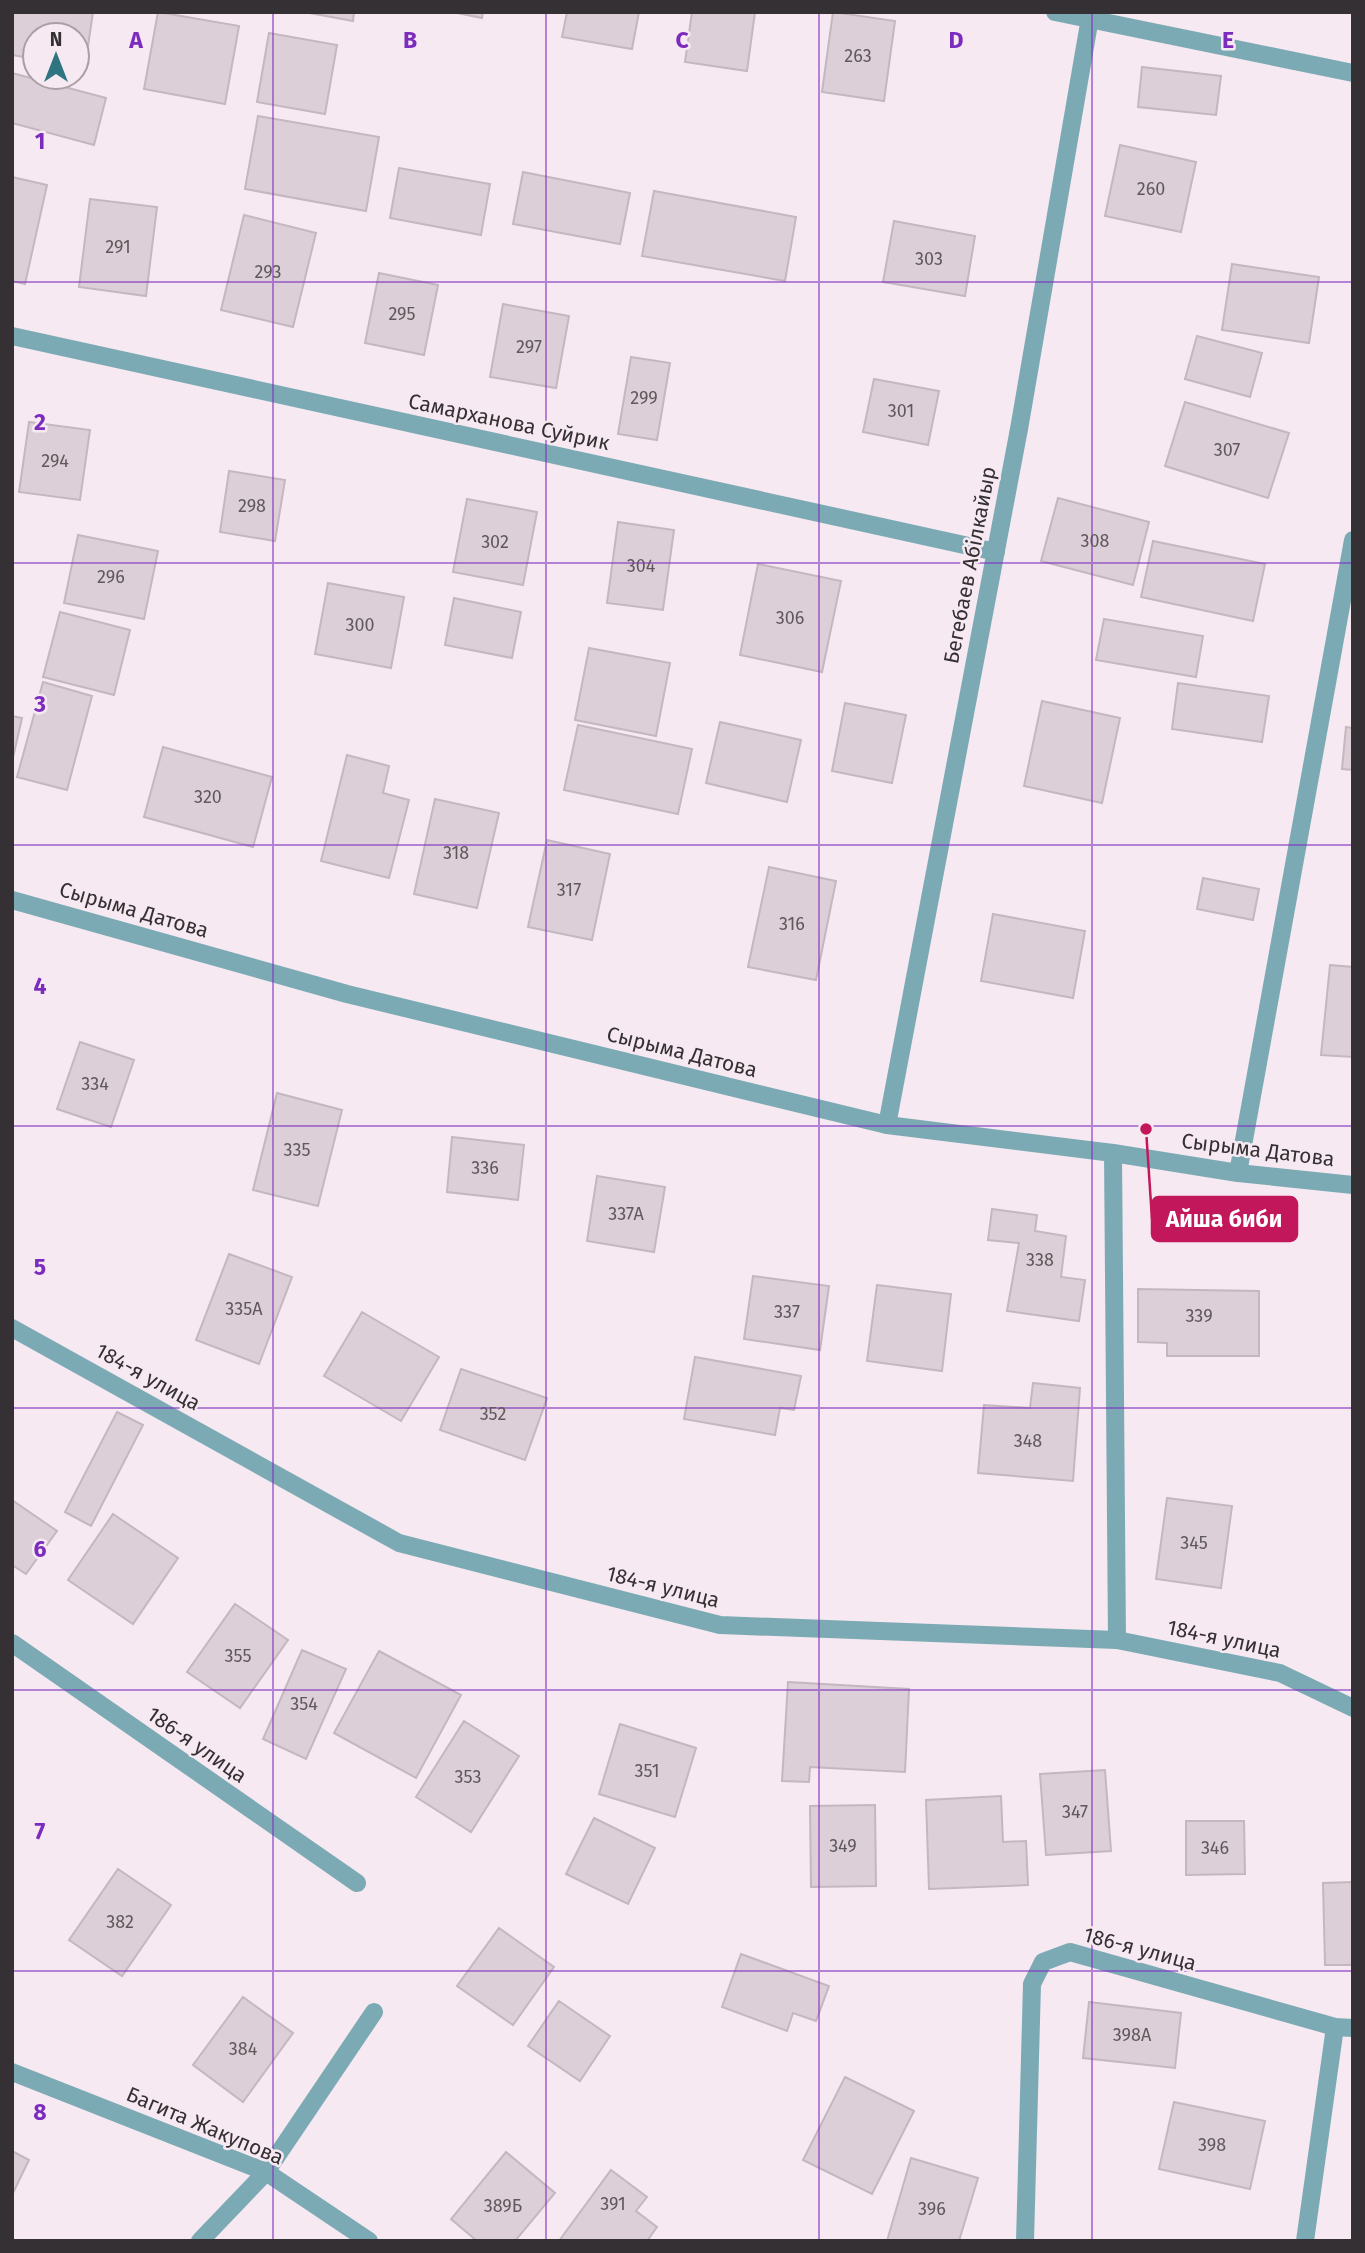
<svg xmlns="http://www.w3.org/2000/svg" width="1365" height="2253" font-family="'Fira Sans',sans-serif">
<rect width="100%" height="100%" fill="#f6e9f1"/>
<!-- building -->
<path fill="#ddcfd7" stroke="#c4b7bf" stroke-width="2" d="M12,12H93L85,67L77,66V35H35V59L12,55Z
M158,12L239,26L225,104L144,89Z
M304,12H354L353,21Z
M452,12H483L482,18Z
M567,12H639L632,49L562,37Z
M692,12H755L747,71L685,62Z
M833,12L895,21L884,101L822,92Z
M269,33L337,45L325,114L257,102Z
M1142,67L1221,76L1216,115L1138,107Z
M12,73L106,98L94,145L12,123Z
M258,116L379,137L366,211L245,189Z
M1120,145L1196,162L1181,232L1105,216Z
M399,168L490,184L481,235L390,218Z
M523,172L630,193L620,244L513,224Z
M12,177L47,185L25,284L12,281Z
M654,191L796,217L785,281L642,256Z
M90,199L157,207L146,296L79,287Z
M244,215L316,233L293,327L221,310Z
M894,221L975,236L965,296L883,282Z
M1232,264L1319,277L1309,343L1222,330Z
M379,273L438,285L424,355L365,343Z
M503,304L569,316L556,388L490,377Z
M1197,336L1262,353L1250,397L1185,379Z
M631,357L670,363L657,440L618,434Z
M874,379L939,391L928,445L863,432Z
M1185,402L1289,433L1268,498L1165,466Z
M29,422L90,430L80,500L19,492Z
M229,471L285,480L275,541L220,532Z
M1058,498L1149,522L1133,585L1041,561Z
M467,499L537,512L523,585L453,572Z
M618,522L674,530L663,610L607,603Z
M78,535L158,551L144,619L64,603Z
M1153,541L1265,564L1253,621L1141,597Z
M758,564L841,581L822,672L740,655Z
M328,583L404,597L391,668L315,654Z
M454,598L521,612L512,658L445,645Z
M60,612L130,630L114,695L43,677Z
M1104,619L1203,636L1196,677L1096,660Z
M589,648L670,663L656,736L575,720Z
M43,682L92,696L67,790L17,777Z
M1178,683L1269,696L1262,742L1172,729Z
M1042,701L1120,718L1102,803L1024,786Z
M845,703L906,715L892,783L832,771Z
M12,716L22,718L12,762Z
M720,722L801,740L787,802L706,783Z
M578,725L692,749L678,814L564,790Z
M1346,727L1353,728V770L1342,769Z
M163,747L272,777L253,847L144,817Z
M347,755L389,766L383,793L409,800L389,878L321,861Z
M435,799L499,813L477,908L414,894Z
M547,840L610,854L592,940L528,927Z
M769,867L836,881L816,980L748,967Z
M1203,878L1259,889L1253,920L1197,909Z
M993,914L1085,931L1073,998L981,981Z
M1330,965L1353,967V1057L1321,1055Z
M80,1042L134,1060L111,1127L57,1109Z
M277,1093L342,1110L318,1206L253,1190Z
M452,1137L524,1145L518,1200L447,1192Z
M597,1176L665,1187L654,1252L587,1241Z
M992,1209L1037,1215L1035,1231L1066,1236L1061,1277L1085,1280L1079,1321L1007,1311L1019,1243L988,1240Z
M229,1254L292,1277L259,1364L196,1340Z
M753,1276L829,1286L820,1350L744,1339Z
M877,1285L951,1294L942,1371L867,1361Z
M1138,1289L1259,1291V1356H1167V1343L1138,1342Z
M362,1312L439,1357L401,1421L324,1376Z
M695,1357L801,1376L794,1410L780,1408L775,1435L684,1419Z
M461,1369L547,1398L525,1460L440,1430Z
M1033,1383L1080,1388L1073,1481L978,1473L984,1405L1030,1408Z
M117,1412L143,1425L91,1526L65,1512Z
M1167,1498L1232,1506L1221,1588L1156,1579Z
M12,1500L57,1531L26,1574L12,1565Z
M113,1514L178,1558L133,1624L68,1580Z
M235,1604L288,1640L240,1708L187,1672Z
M302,1650L346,1669L306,1759L263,1739Z
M379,1651L461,1695L416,1778L334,1733Z
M788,1682L909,1689L905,1772L810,1767L809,1782L782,1781Z
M464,1721L519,1756L471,1832L416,1797Z
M620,1724L696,1748L675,1817L599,1794Z
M1105,1770L1111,1851L1046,1855L1040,1774Z
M1001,1796L1003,1842L1026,1841L1028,1885L929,1889L926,1800Z
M875,1805L876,1886L811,1887L810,1806Z
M594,1818L655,1848L628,1904L566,1874Z
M1186,1821H1244L1245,1874L1186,1875Z
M118,1869L171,1905L122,1976L69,1940Z
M1353,1882V1965H1325L1323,1883Z
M499,1928L554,1967L513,2025L457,1986Z
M741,1954L829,1986L816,2021L793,2013L787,2031L722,2007Z
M243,1997L293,2033L243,2102L193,2065Z
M559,2001L610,2036L580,2081L528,2046Z
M1089,2002L1181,2013L1175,2068L1083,2058Z
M845,2077L914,2111L872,2194L803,2160Z
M1174,2102L1265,2121L1250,2189L1159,2169Z
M12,2151L29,2160L12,2195Z
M506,2152L555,2193L515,2241H477L451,2219Z
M911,2158L978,2178L959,2241H887Z
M611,2170L647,2197L636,2211L657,2227L647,2241H559Z"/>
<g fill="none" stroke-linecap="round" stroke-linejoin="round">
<!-- service -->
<path stroke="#7caab4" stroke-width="18" d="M1113,1153L1117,1640
M200,2241L266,2172L374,2012"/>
<!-- minor -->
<path stroke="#7caab4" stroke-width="18" d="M1055,12L1353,73
M12,336L996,552
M887,1125L1019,429L1091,12
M1238,1173L1353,540
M12,1328L399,1543L720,1625L1117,1640L1280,1673L1353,1708
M12,1643L357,1883
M12,2072L266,2172L369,2241
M1025,2241L1032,1984L1043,1962L1070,1952L1335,2027L1353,2028
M1305,2241L1335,2027"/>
<!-- tertiary -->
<path stroke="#7caab4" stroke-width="18" d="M12,900L347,994L887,1125L1113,1153L1238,1173L1353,1185"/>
</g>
<!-- grid -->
<path fill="none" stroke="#7b2cbf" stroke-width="2" stroke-opacity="0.55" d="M273,12V2241M546,12V2241M819,12V2241M1092,12V2241M12,282H1353M12,563H1353M12,845H1353M12,1126H1353M12,1408H1353M12,1690H1353M12,1971H1353"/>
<g text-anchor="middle" stroke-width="5" stroke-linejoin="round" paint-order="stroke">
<!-- number labels -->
<g font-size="18" fill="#5f585c">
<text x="858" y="62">263</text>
<text x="1151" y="195">260</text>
<text x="118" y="253">291</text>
<text x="929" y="265">303</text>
<text x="268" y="278">293</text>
<text x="402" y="320">295</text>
<text x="529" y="353">297</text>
<text x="644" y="404">299</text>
<text x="901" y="417">301</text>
<text x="1227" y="456">307</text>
<text x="55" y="467">294</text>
<text x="252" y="512">298</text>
<text x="1095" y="547">308</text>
<text x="495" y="548">302</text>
<text x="641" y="572">304</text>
<text x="111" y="583">296</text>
<text x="790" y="624">306</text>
<text x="360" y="631">300</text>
<text x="208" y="803">320</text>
<text x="456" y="859">318</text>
<text x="569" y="896">317</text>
<text x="792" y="930">316</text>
<text x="95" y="1090">334</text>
<text x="297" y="1156">335</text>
<text x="485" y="1174">336</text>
<text x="626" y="1220">337А</text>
<text x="1040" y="1266">338</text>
<text x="244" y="1315">335А</text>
<text x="787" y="1318">337</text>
<text x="1199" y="1322">339</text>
<text x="493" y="1420">352</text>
<text x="1028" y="1447">348</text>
<text x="1194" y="1549">345</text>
<text x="238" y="1662">355</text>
<text x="304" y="1710">354</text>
<text x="647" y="1777">351</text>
<text x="468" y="1783">353</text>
<text x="1075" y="1818">347</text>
<text x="843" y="1852">349</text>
<text x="1215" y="1854">346</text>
<text x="120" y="1928">382</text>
<text x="1132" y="2041">398А</text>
<text x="243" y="2055">384</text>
<text x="1212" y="2151">398</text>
<text x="613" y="2210">391</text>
<text x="503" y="2212">389Б</text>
<text x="932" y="2215">396</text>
</g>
<!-- street labels -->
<g font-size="21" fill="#353033" stroke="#f6e9f1">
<text transform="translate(509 422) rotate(12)" y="7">Самарханова Суйрик</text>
<text transform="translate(970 565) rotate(-79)" y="7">Бегебаев Абілкайыр</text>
<text transform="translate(134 910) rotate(16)" y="7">Сырыма Датова</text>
<text transform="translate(682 1052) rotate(14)" y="7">Сырыма Датова</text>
<text transform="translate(1258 1150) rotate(7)" y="7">Сырыма Датова</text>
<text transform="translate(148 1377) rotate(29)" y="7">184-я улица</text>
<text transform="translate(663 1587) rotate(14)" y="7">184-я улица</text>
<text transform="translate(1224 1639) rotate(12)" y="7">184-я улица</text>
<text transform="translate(197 1745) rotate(35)" y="7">186-я улица</text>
<text transform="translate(1140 1949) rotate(15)" y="7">186-я улица</text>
<text transform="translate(205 2126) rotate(23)" y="7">Багита Жакупова</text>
</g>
</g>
<g font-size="23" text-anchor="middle" font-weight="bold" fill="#7b2cbf" stroke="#f6e9f1" stroke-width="5" stroke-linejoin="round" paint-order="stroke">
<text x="136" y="48">A</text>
<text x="410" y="48">B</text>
<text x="682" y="48">C</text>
<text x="956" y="48">D</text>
<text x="1228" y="48">E</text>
<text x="40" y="149">1</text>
<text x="40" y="430">2</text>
<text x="40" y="712">3</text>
<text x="40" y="994">4</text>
<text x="40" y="1275">5</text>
<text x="40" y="1557">6</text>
<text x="40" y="1839">7</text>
<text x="40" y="2120">8</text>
</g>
<!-- callouts -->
<path fill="none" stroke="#c2185b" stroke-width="2.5" d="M1146 1129L1152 1219"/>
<circle fill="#c2185b" stroke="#f6e9f1" stroke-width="2.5" cx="1146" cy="1129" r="7"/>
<rect fill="#c2185b" stroke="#c2185b" stroke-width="2.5" x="1152" y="1197" width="145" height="44" rx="7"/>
<g font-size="23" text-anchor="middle" font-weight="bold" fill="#fff">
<text x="1224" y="1227">Айша биби</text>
</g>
<!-- border -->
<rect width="1365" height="2253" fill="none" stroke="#353033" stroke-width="28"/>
<!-- north arrow -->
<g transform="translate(56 56)"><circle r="33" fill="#f6e9f1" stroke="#a99fa5" stroke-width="2"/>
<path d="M0-5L12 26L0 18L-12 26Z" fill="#2e7481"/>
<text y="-10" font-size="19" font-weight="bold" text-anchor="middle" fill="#353033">N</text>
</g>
</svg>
